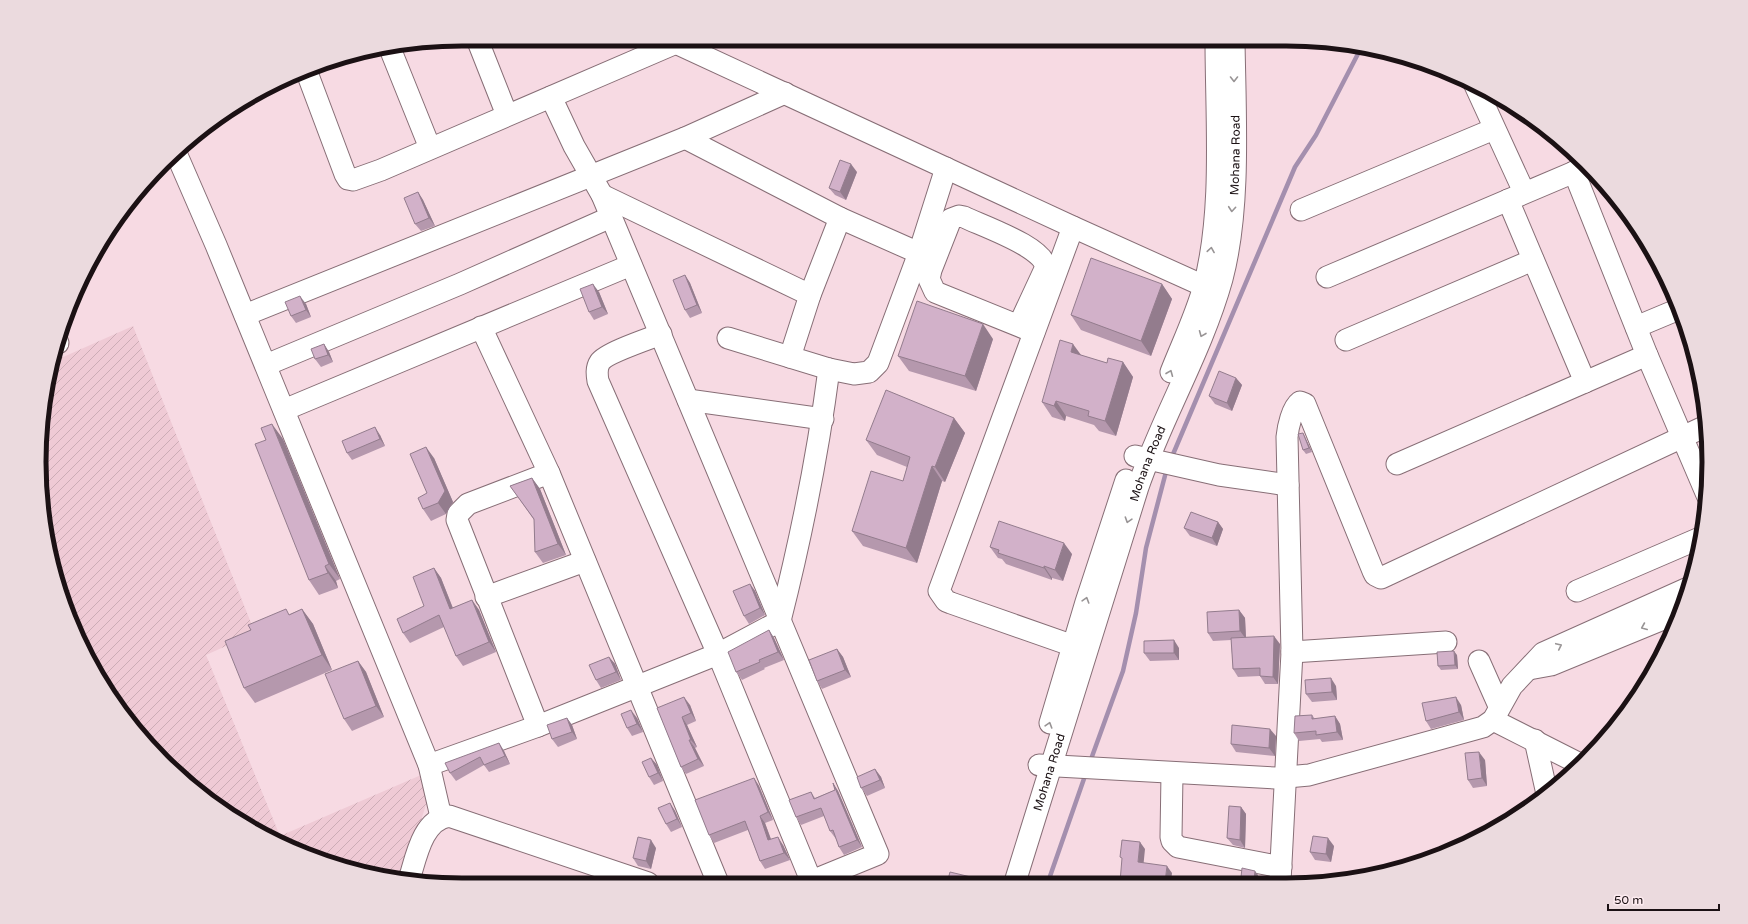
<svg xmlns="http://www.w3.org/2000/svg" width="1748" height="924" font-family="'Varela Round',sans-serif">
<defs>
<pattern id="industrial-furrows" width="10" height="10" patternUnits="userSpaceOnUse"><rect width="10" height="10" fill="#efcad5"/><path d="M-1 1l2-2M0 10L10 0M9 11l2-2" fill="none" stroke="#ccacb6"/></pattern>
</defs>
<rect width="100%" height="100%" fill="#f7dae3"/>
<!-- industrial -->
<path fill="url(#industrial-furrows)" d="M133,326L255,633L206,655L280,836L435,769L425,808L402,879L352,871L275,841L205,798L163,761L110,697L71,624L53,571L40,490V434L52,362Z"/>
<g fill="none" stroke-linecap="round" stroke-linejoin="round">
<!-- stream -->
<path stroke="#a48fae" stroke-width="4.5" d="M1171,459L1295,167L1316,135L1361,48
M1090,762L1123,671L1136,613L1146,548L1167,468
M1048,882L1086,773"/>
<!-- minor casing -->
<g stroke="#876e76" stroke-width="23">
<g id="minor">
<path d="M477,39L507,115"/>
<path d="M667,39L1073,227L1215,291"/>
<path d="M389,46L430,148"/>
<path d="M306,70L345,174L348,179L353,180L381,170L676,43"/>
<path d="M1474,83L1524,192"/>
<path d="M551,97L574,146L602,195L878,854L812,881"/>
<path d="M685,138L840,218L919,253"/>
<path d="M176,153L216,245L429,765L441,817"/>
<path d="M1574,172L1647,355L1707,495"/>
<path d="M602,195L810,295"/>
<path d="M1508,200L1585,382"/>
<path d="M1301,210L1494,129"/>
<path d="M1073,227L939,591L946,601L951,603L1085,650"/>
<path d="M1327,277L1586,167"/>
<path d="M245,315L685,138L785,93"/>
<path d="M1019,325L1045,269C1050,249 980,225 964,217L959,216L951,219L931,270L929,279L935,292L1034,332"/>
<path d="M481,327L549,473L718,883"/>
<path d="M1636,327L1679,309"/>
<path d="M661,334C648,339 606,353 600,362C596,368 597,375 598,381L718,654L812,883"/>
<path d="M728,338L829,369L854,374L869,372L878,363L919,253L946,168"/>
<path d="M1346,340L1533,260"/>
<path d="M57,341L58,343"/>
<path d="M790,357L810,295L840,218"/>
<path d="M266,365L460,284L611,217"/>
<path d="M1171,372C1182,344 1196,315 1204,286C1224,210 1216,119 1216,40"/>
<path d="M688,400L823,419"/>
<path d="M284,410L631,265"/>
<path d="M1135,456L1219,475L1288,485"/>
<path d="M1397,464L1647,355"/>
<path d="M1577,591L1700,538"/>
<path d="M486,597L585,561"/>
<path d="M1292,652L1446,642"/>
<path d="M1479,661L1499,706"/>
<path d="M1529,669L1551,665L1680,612"/>
<path d="M1493,720L1580,764"/>
<path d="M1050,723L1086,602L1126,480"/>
<path d="M538,726L457,520L458,514L468,504L549,473"/>
<path d="M1535,740L1547,794"/>
<path d="M429,765L538,726L718,654L780,621C801,538 818,454 829,369"/>
<path d="M1039,765L1276,778L1309,775L1483,727L1493,720L1512,686L1543,653L1688,588"/>
<path d="M1172,774L1171,837L1172,841L1178,847L1281,867"/>
<path d="M409,880C416,858 422,820 449,816L648,883"/>
<path id="s1" d="M1015,882L1138,487C1162,417 1202,351 1222,279C1241,207 1235,114 1234,40"/>
<path d="M1280,882L1292,652L1287,437C1288,427 1292,408 1300,402L1305,404L1373,571L1375,575L1381,578L1706,426"/>
</g>
</g>
<!-- minor -->
<use href="#minor" stroke="#fff" stroke-width="21"/>
</g>
<!-- wall -->
<path fill="#b598ad" d="M798,39H836V40L801,44Z
M857,172L846,200L835,195L829,188Z
M418,192L423,200L435,226L421,231L415,224Z
M685,275L690,283L702,313L690,318L685,310Z
M1162,284L1172,299L1151,356L1081,330L1071,315Z
M599,292L608,314L594,320L589,312Z
M306,304L311,317L296,323L291,316Z
M993,339L976,391L909,371L898,356Z
M324,344L329,352L333,362L321,367L315,359Z
M1080,355L1107,363L1123,362L1133,377L1116,436L1099,431L1094,425L1066,416L1065,421L1052,417L1042,402Z
M1236,378L1242,385L1232,411L1215,404L1209,396Z
M954,418L965,433L945,482L942,481L917,563L863,546L852,531L903,481L907,467L877,455L866,440Z
M1303,433L1305,437L1312,452L1306,454L1303,450Z
M380,435L385,446L352,460L347,453Z
M283,439L340,579L336,581L338,588L319,595L309,580Z
M434,458L453,502L446,514L431,521L423,509L427,493Z
M532,478L540,489L566,555L543,563L535,552L534,520L510,486Z
M1218,522L1223,529L1217,546L1190,536L1184,528Z
M990,547L1072,554L1063,581L1052,578V580L1006,564L1002,559L998,558Z
M434,568L441,578L453,608L472,600L479,610L496,652L463,666L456,656L444,627L410,643L403,633L424,606Z
M750,584L755,591L765,615L749,624L744,616Z
M302,609L313,624L332,670L255,703L244,688L290,614Z
M1239,610L1245,618L1246,638L1280,644L1278,684H1265L1260,676L1238,677L1233,669L1231,640L1213,641L1208,633Z
M769,630L774,638L784,660L764,668L765,669L742,680L736,672Z
M1179,648V660L1150,661L1144,653Z
M837,649L843,657L851,677L822,689L817,681Z
M1457,655L1458,669L1441,670L1438,666Z
M609,657L615,664L621,680L601,688L596,680Z
M358,661L366,672L384,717L352,731L344,719Z
M1336,686L1337,700L1312,702L1306,694Z
M690,705L696,721L687,725L697,747L695,748L704,766L686,774L681,767L657,708Z
M1461,705L1464,720L1431,729L1426,721Z
M1312,715L1315,719L1335,716L1340,724L1343,740L1322,742L1320,739L1299,741L1294,733Z
M567,718L572,725L577,739L558,747L552,739Z
M637,718L643,732L632,736L627,728Z
M1276,736L1275,756L1236,752L1231,744Z
M499,743L504,751L510,764L489,772L484,765L456,781L450,773Z
M651,758L657,765L663,781L654,785L649,777Z
M1485,760L1487,786L1473,788L1468,780Z
M875,769L881,777L885,788L867,796L861,788Z
M754,778L759,786L773,820L765,823L771,839L783,845L790,860L765,869L760,861L748,830L714,843L709,835Z
M833,783L838,791L862,847L844,855L839,847L836,839L830,831L824,816L801,825L796,817L811,792L815,798L835,790Z
M670,803L675,811L682,827L671,832L666,824Z
M1241,807L1246,814L1245,848L1233,845L1227,838Z
M1334,846L1331,862L1315,860L1310,852Z
M656,848L651,869L638,866L633,858Z"/>
<!-- shaded-wall -->
<path fill="#937c8d" d="M851,164L857,172L846,200L840,192Z
M418,192L423,200L435,226L429,218Z
M685,275L690,283L702,313L697,305Z
M593,284L599,292L608,314L602,307Z
M1162,284L1172,299L1151,356L1141,341Z
M300,296L306,304L311,317L306,310Z
M983,324L993,339L976,391L965,376Z
M324,344L329,352L333,362L328,355Z
M1073,344L1084,359L1071,352Z
M1123,362L1133,377L1116,436L1105,421Z
M1236,378L1242,385L1232,411L1227,403Z
M1056,401L1066,416L1065,421L1054,406Z
M954,418L965,433L945,482L935,467Z
M272,424L283,439L340,579L329,564Z
M375,427L380,435L385,446L380,439Z
M1303,433L1305,437L1312,452L1309,448Z
M426,447L434,458L453,502L446,514L438,503Z
M932,466L942,481L917,563L906,548Z
M532,478L540,489L566,555L558,544Z
M1218,522L1223,529L1217,546L1212,538Z
M1064,543L1072,554L1063,581L1055,570Z
M325,566L336,581L338,588L328,573Z
M1044,566L1052,578V580L1044,568Z
M434,568L441,578L457,619L450,609Z
M750,584L755,591L765,615L760,608Z
M472,600L479,610L496,652L489,642Z
M302,609L313,624L332,670L322,655Z
M1239,610L1245,618L1246,639L1240,631Z
M769,630L774,638L784,660L778,652Z
M1274,636L1280,644L1278,684L1273,677Z
M1174,640L1179,648V660L1174,653Z
M837,649L843,657L851,677L845,670Z
M1454,651L1457,655L1458,669L1455,665Z
M609,657L615,664L621,680L616,672Z
M358,661L366,672L384,717L376,706Z
M1331,678L1336,686L1337,700L1332,692Z
M684,697L690,705L696,721L691,713Z
M1456,697L1461,705L1464,720L1459,712Z
M631,710L637,718L643,732L637,724Z
M1335,716L1340,724L1343,740L1337,732Z
M682,717L687,725L697,747L691,740Z
M567,718L572,725L577,739L572,732Z
M1270,729L1276,736L1275,756L1269,748Z
M689,740L695,748L704,766L698,759Z
M499,743L504,751L510,764L505,756Z
M1479,752L1485,760L1487,786L1482,778Z
M164,754L173,766L175,772L170,767Z
M651,758L657,765L663,781L658,773Z
M875,769L881,777L885,788L880,780Z
M754,778L759,786L773,820L768,812Z
M833,783L838,791L862,847L857,840Z
M670,803L675,811L682,827L677,819Z
M1241,807L1246,814L1245,848L1240,840Z
M760,816L765,823L774,848L768,840Z
M778,837L783,845L790,860L784,853Z
M1328,838L1334,846L1331,862L1326,854Z
M651,840L656,848L651,869L646,861Z
M1140,842L1145,849L1143,869L1138,862Z
M1167,866L1172,873L1171,882H1165Z
M1255,871L1258,875L1257,882L1254,879Z
M975,878L979,882H974Z"/>
<!-- building -->
<path fill="#d2b1c9" stroke="#937c8d" d="M840,160L851,164L840,192L829,188Z
M418,192L429,218L415,224L404,198Z
M1091,258L1162,284L1141,341L1071,315Z
M685,275L697,305L685,310L673,280Z
M593,284L602,307L589,312L580,289Z
M300,296L306,310L291,316L285,302Z
M917,301L983,324L965,376L898,356Z
M1060,340L1073,344L1071,352L1107,363L1108,358L1123,362L1105,421L1088,416L1089,411L1056,401L1054,406L1042,402Z
M324,344L328,355L315,359L311,349Z
M1219,371L1236,378L1227,403L1209,396Z
M886,390L954,418L935,467L932,466L906,548L852,531L871,471L903,481L910,457L866,440Z
M272,424L329,564L325,566L328,573L309,580L255,444L266,440L261,428Z
M375,427L380,439L347,453L342,441Z
M1303,433L1309,448L1303,450L1298,434Z
M426,447L445,491L438,503L423,509L418,498L427,493L410,454Z
M532,478L558,544L535,552L534,519L510,486Z
M1191,512L1218,522L1212,538L1184,528Z
M999,521L1064,543L1055,570L1044,566V568L998,553L999,550L990,547Z
M434,568L450,609L472,600L489,642L456,656L439,615L403,633L397,619L424,606L413,577Z
M750,584L760,608L744,616L733,591Z
M286,609L289,615L302,609L322,655L244,688L225,641L251,630L248,625Z
M1239,610L1240,631L1208,633L1207,612Z
M769,630L778,652L759,660L760,662L736,672L728,652Z
M1274,636L1273,677L1260,676V668L1233,669L1231,638Z
M1174,640V653H1144V641Z
M837,649L845,670L817,681L809,660Z
M1454,651L1455,665L1438,666L1437,652Z
M609,657L616,672L596,680L589,665Z
M358,661L376,706L344,719L325,674Z
M1331,678L1332,692L1306,694L1305,680Z
M684,697L691,713L682,717L691,740H689L698,759L681,767L657,708Z
M1456,697L1459,712L1426,721L1422,703Z
M631,710L637,724L627,728L621,714Z
M1312,715V719L1335,716L1337,732L1316,735V731L1294,733L1295,716Z
M567,718L572,732L552,739L547,725Z
M1232,725L1270,729L1269,748L1231,744Z
M499,743L505,756L484,765L480,757L450,773L445,763Z
M1479,752L1482,778L1468,780L1465,753Z
M164,754L170,767L163,761L159,757Z
M651,758L658,773L649,777L642,762Z
M875,769L880,780L861,788L857,777Z
M754,778L768,812L760,816L768,840L778,837L784,853L760,861L745,821L709,835L695,800Z
M833,783L857,840L839,847L833,830L830,831L821,808L796,817L789,800L811,792L814,799L835,790Z
M670,803L677,819L666,824L658,808Z
M1229,806L1241,807L1240,840L1227,838Z
M1313,836L1328,838L1326,854L1310,852Z
M638,837L651,840L646,861L633,858Z
M1122,840L1140,842L1138,862L1167,866L1165,882H1120L1122,858L1120,857Z
M1242,868L1255,871L1254,879L1241,877Z
M950,872L975,878L974,882L947,883Z
M1244,877L1264,880L1266,882H1243Z"/>
<!-- one-way arrows -->
<defs><path id="oneway-chevron" d="M-2-3.5L2.5 0L-2 3.5" fill="none" stroke-width="1.6" stroke-linecap="round" stroke-linejoin="round"/></defs>
<g stroke="#989495">
<use href="#oneway-chevron" transform="translate(1234 79) rotate(90)"/>
<use href="#oneway-chevron" transform="translate(1232 209) rotate(95)"/>
<use href="#oneway-chevron" transform="translate(1211 250) rotate(-81)"/>
<use href="#oneway-chevron" transform="translate(1202 334) rotate(112)"/>
<use href="#oneway-chevron" transform="translate(1170 373) rotate(-68)"/>
<use href="#oneway-chevron" transform="translate(1128 520) rotate(108)"/>
<use href="#oneway-chevron" transform="translate(1086 600) rotate(-73)"/>
<use href="#oneway-chevron" transform="translate(1644 627) rotate(157)"/>
<use href="#oneway-chevron" transform="translate(1559 646) rotate(-25)"/>
<use href="#oneway-chevron" transform="translate(1049 725) rotate(-73)"/>
</g>
<g text-anchor="middle" stroke-width="3.5" stroke-linejoin="round" paint-order="stroke">
<!-- street labels -->
<g font-size="12" fill="#1b1114" stroke="#fdebf0">
<text dy="4" stroke="none"><textPath href="#s1" startOffset="763">Mohana Road</textPath></text>
<text dy="4" stroke="none"><textPath href="#s1" startOffset="439">Mohana Road</textPath></text>
<text dy="4" stroke="none"><textPath href="#s1" startOffset="115">Mohana Road</textPath></text>
</g>
</g>
<!-- crop -->
<path d="M0 0H1748V924H0ZM462 46H1286A416 416 0 0 1 1702 462V462A416 416 0 0 1 1286 878H462A416 416 0 0 1 46 462V462A416 416 0 0 1 462 46Z" fill="#ebdade" fill-rule="evenodd"/>
<path fill="none" stroke="#1b1114" stroke-width="5" d="M462 46H1286A416 416 0 0 1 1702 462V462A416 416 0 0 1 1286 878H462A416 416 0 0 1 46 462V462A416 416 0 0 1 462 46Z"/>
<!-- scale -->
<path d="M1608 904v6h111v-6" fill="none" stroke="#1b1114" stroke-width="2"/>
<text x="1614" y="904" font-size="12" fill="#1b1114" stroke="#fdebf0" stroke-width="3" paint-order="stroke">50 m</text>
</svg>
